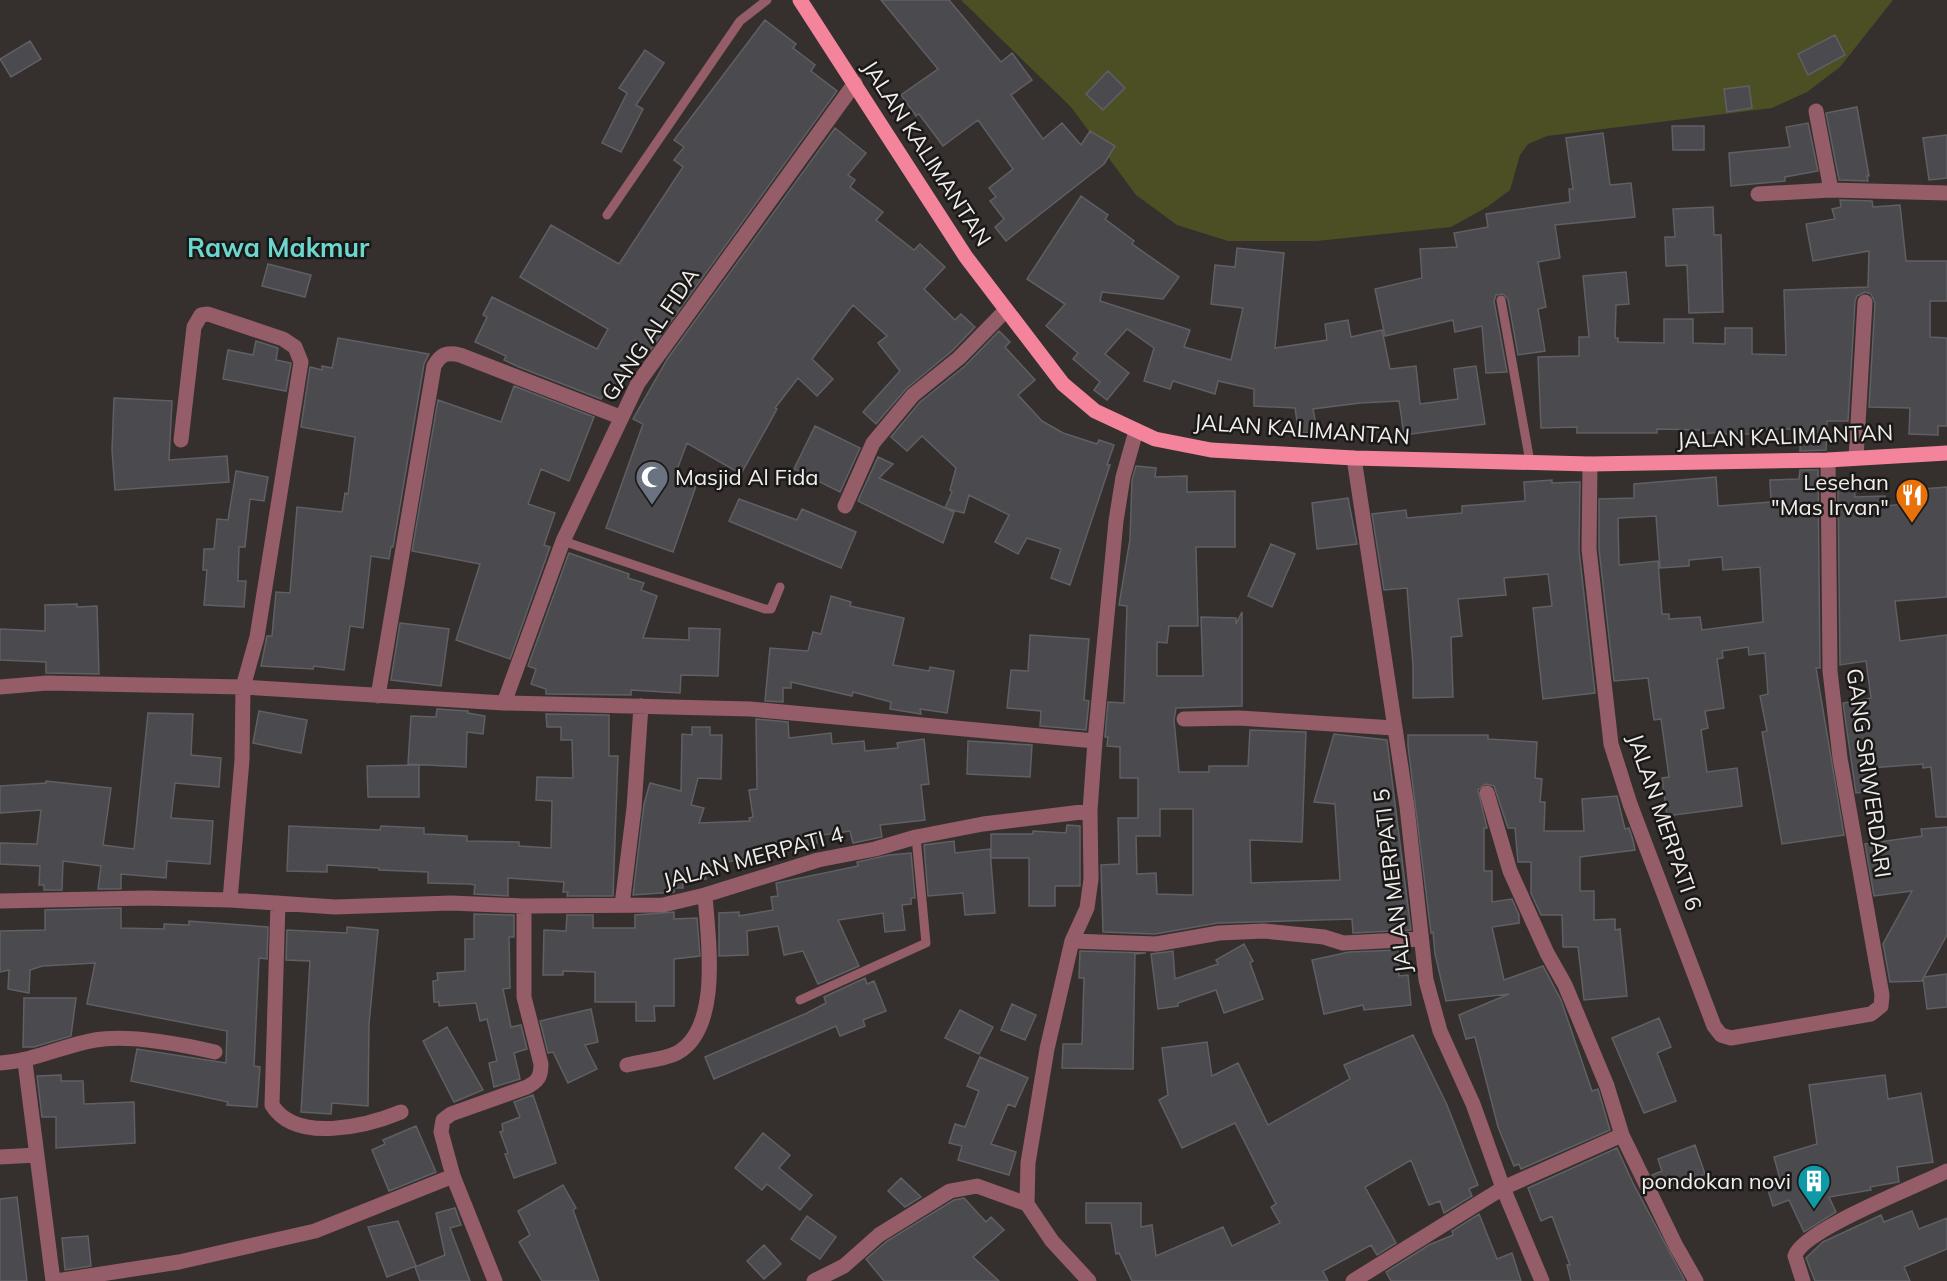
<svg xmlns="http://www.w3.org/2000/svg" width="1947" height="1281" font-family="Mulish,sans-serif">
<rect width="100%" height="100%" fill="#35302e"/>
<!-- green -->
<path fill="#4c4f23" d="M961,0H1893L1840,67L1807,92L1772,108L1547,136L1528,144L1520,155L1510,190L1487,207L1451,227L1317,241H1228L1177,225L1136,195L1071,107Z"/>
<!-- building -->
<path fill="#4b4a4f" stroke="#605f64" stroke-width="1.5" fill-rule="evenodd" d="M881,0H949L1001,62L1012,53L1032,80L1011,95L1043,139L1062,123L1081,145L1090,131L1115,146L1104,164L1006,241L995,227L1004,219L990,201L996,197L989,188L1013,169L978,120L943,146L919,114L916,116L901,95L938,69Z
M765,20L796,44L793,48L815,65L811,71L837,91L651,349L635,340L610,399L603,395L601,399L519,367L504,360L506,356L475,342L487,317L483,315L492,297L597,349L608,329L520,277L551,225L619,264L683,167L674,160L684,147L674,140Z
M1835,35L1845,55L1808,75L1798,54Z
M30,41L41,59L11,77L0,59Z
M645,50L664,63L636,105L643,109L621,152L602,143L627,93L619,88Z
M1108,71L1125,88L1103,110L1086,94Z
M1749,86L1752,108L1727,112L1724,89Z
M1857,107L1869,176H1867L1868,181L1839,180L1826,113Z
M1808,123L1818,171L1785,177V181L1731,186L1729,153L1790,147L1786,127Z
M1672,126H1704V150H1673Z
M835,128L866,153L848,175L855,180L850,187L883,212L876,220L914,250L920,244L945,267L924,289L955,320L961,314L975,327L952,351L906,389L876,424L863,412L900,371L878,343L887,336L853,305L812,359L833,379L817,396L798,378L775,408L777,409L741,474L687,443L675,475L697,483L673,552L606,528L643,424L633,419L668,358Z
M1603,133L1610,185L1631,183L1635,217L1555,225L1560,258L1538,262L1546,307L1538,309L1545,351L1518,355L1508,299L1503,294L1496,295L1494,301L1507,372L1486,373L1482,326L1455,332L1453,320L1385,336L1375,289L1422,278L1420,249L1457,247L1454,233L1488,227L1486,214L1570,202L1569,189H1573L1566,138Z
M1947,135V178L1929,180L1923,138Z
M1081,196L1108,215L1105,219L1134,241L1132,244L1179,277L1163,299L1102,292L1100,301L1190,330L1184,347L1231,360L1243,308L1211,304L1215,265L1235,267L1237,248L1284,253L1275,348L1327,340L1325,324L1348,320L1351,337L1382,330L1390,369L1416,366L1420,404L1458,399L1454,369L1476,366L1485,424L1404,435L1399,401L1360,403L1313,409L1317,431L1299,434L1295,408L1254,406V389L1218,381L1215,394L1173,381L1170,389L1144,381L1154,348L1127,329L1105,354L1129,373L1107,400L1094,390L1100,382L1073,359L1078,353L1046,326L1065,304L1027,279Z
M1840,200L1872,201L1873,207L1900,205L1906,261H1947V301H1930V337L1947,338V426H1938V435L1909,434L1910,408L1869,407L1875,303L1871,294L1865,292L1857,296L1855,301L1848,421H1827L1826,450L1800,451L1801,429H1752V434H1724V432L1701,434V430L1657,429V433H1577V427L1541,428L1538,357L1579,356V337H1589L1583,276L1626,272L1629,304L1616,305L1615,338H1618V342L1664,343V319H1693V343L1725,344V328H1752V354L1786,355L1784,290L1868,287L1869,251L1813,261L1806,224L1835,219L1832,209L1841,207Z
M1713,207L1714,235H1721L1723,312L1689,313L1687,265L1666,266L1665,237H1675L1673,209Z
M268,264L311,275L305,297L262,286Z
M999,331L1010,342L1005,347L1035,380L1018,395L1042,421L1063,433L1097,444L1099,440L1114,445L1107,465H1110L1070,585L1051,578L1061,549L1027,538L1018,554L995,542L1009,515L969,495L964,513L945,508L952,492L950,490L956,468L922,436L907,451L891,437L920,402L965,366Z
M338,338L429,354L424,364L393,547H391L389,559L371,556L363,628L350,626L344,670L314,666L313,669L261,666L267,636H272L276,592L290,593L297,507L342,512L345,493L348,494L355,437L301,427L310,367L322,370V366L332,368Z
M256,341L278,348L276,360L291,363L286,391L223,379L228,350L253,355Z
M514,386L594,417L569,481L541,469L528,504L555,513L544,545L550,547L510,659L456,640L480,564L412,551L438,400L501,422Z
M114,398L172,401L169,460L227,456L229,482L115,490L112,450Z
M815,426L860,448L840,492L794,469Z
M878,457L893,464L879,478L954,512L943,543L858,501Z
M1136,466L1156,468L1155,477L1187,476V492L1235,491V547H1196L1198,626H1169L1167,643L1157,642V676H1203L1201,617L1236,618V624L1242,612V706L1176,708L1174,720L1179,772H1209V766H1248L1250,730L1306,732L1302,842L1250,840L1251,883L1340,880L1335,804L1314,802L1334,734L1387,740L1411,930L1353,933L1352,919L1218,923L1155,934L1103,932L1101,865L1119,864L1118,818H1138V778H1120V747L1107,746L1108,737H1105L1108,702L1124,703L1127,606L1119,605L1130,539L1132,480ZM1160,809H1193V895L1157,894L1156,873L1137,874L1136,836H1160Z
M1800,470H1818L1820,668H1816L1844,835L1782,844L1762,732L1767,731L1760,696L1768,694L1765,653L1749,655L1748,647L1722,651L1723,658L1717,659L1724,708L1705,711L1708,728L1701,730L1707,772L1737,768L1742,806L1667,816L1662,778L1669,777L1661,719L1654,720L1648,678L1614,681L1599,549V499L1634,498V484L1716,477L1718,506L1771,502L1770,480L1799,479ZM1656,516L1660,568L1689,566V560L1722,557L1723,570L1760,567L1763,622L1702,630L1700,617L1669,619V614H1662L1658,561L1619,565L1618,518Z
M236,471L268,477L264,501L250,499L245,547H239L238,581H246L244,607L204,605L207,570H203L204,549H214L217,519L228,520Z
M1552,480V483L1580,482L1579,550L1595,693L1543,699L1533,608L1552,606L1548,574L1504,578L1506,595L1458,599L1462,636L1451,637L1453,697L1413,698V666L1407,588L1384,590L1372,514L1406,510L1407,518L1462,513V506L1525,501L1524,482Z
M1854,483L1855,497L1885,496V506L1924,502L1923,489L1947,487V597L1895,601L1900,641L1947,635V817H1936L1931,767L1923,768V764L1870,768L1873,791L1856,793L1843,703L1871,698L1866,661L1840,665L1838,484Z
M1348,498L1357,544L1317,549L1312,503Z
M739,499L797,520L802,509L856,532L841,568L729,521Z
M1271,544L1295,554L1272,607L1248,596Z
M569,553L629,574L628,578L644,583L641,590L657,596L643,638L689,640V628L720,629L718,676L681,675L680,693L631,690V695L546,694V689L531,684L536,669L528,666Z
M831,596L851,602L850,606L904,618L893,665L929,671L930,667L954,671L947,713L920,709L921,714L890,709L891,702L853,692L852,696L791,682V688H783V702L765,701L770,648L808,651L813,632L821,634Z
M77,604V607L97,606L99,674L46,673V662L0,660V629L45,631V605Z
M400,623L449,629L441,686L391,680Z
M1030,635L1089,639L1084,700L1089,701L1086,730L1040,726L1041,711L1007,708L1011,670L1028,671Z
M437,709L468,711V713L485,716L483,734L467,732L466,767L408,764L411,716L436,717Z
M259,711L307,720L301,753L253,743Z
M148,713L193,714L191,755L221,758L219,787L175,783L171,818L213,821L210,864L167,861L166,878L121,874V889H98L101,866L63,861L62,890H44V885H39L40,866L0,864V843L37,844L41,810L0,813V786L46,783V781L111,788L103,845L134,849Z
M546,714L609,715V756H618L613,896H567L568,892H563L564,882L508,878V896L474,894L475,885L470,884L428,883V872L379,870V868L327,865V872L287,871L289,826L380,830L381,826L424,828V834L467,836V841L519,842V846L551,848L552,801L536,800L537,777L573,778L572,740H561V727H547Z
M756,719L788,722L789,738L831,733L832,744L864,741L865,751L898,748L897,743L924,739L929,784L921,785L925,820L880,825L882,837L853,843L850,831L816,836L817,843L704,867L706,879L683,880V888H674V892L633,895L644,804L650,783L681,791L682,734L692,735V727H710V735H722L721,779L698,778L691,805L704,808L699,823L750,821L749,818L753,817L749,790L757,789Z
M1408,735H1488V739L1537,742L1535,778L1542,779L1540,802H1545L1544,831H1584L1582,799L1617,796L1625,829L1629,828L1633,840L1635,850L1580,857V891H1594V920L1615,919V930L1620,929L1627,996L1584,1000L1578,947H1563L1562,915H1541L1531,893V862H1518L1515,828H1508L1494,786L1485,784L1478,790L1487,828H1484V871H1492V902L1512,899L1519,915V923L1492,927L1504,980L1543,966L1561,1000L1592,1091L1598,1089L1610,1130L1521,1169L1519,1164L1514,1166L1498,1127L1475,1037L1466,1039L1459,1015L1509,994L1446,1001L1435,954L1433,932L1431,933L1408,746Z
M968,741L1032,745L1030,777L967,774Z
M419,765V797H368L367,766Z
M1067,825L1080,826V886H1055V906H1029V858H991V834H1033V831L1066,833Z
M1947,827V935L1924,977L1947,974V1007L1927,1009L1923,978L1922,981L1890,982L1883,944L1912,891L1874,896L1865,844L1922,836L1921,829Z
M954,841L955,853L990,849L995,913L965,915L963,893L928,896L924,845Z
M911,853L915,898H911V904L902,905L905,930L885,932L883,913L838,920L859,966L818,984L803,951L784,955L778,926L747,931L748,955L719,956V913L739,912V916L773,910L771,897L778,896L776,883L858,866L857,862L889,855Z
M121,908V928L164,929V924L189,925V921L268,927L267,959L259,958L254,1066L260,1067L257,1107L227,1105L228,1102L131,1081L137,1049L226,1063L227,1031L87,1004L95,963L42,966L30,970L29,993L8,989L9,970L0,972V931L45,930V910Z
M674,912V919L697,918L700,956L674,959V1006H654L655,1021H636V1002H595V972L563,971V975H543L544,930L566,931L567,915H593V928H635V915Z
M474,914L514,915V937H509L510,988L503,989L511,1027L521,1025L527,1049L514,1053L520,1079L494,1087L489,1063L497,1061L487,1019L480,1021L476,1003L439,1006V1002H434L433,981L438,980L437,973L465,971V939H474Z
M347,927L378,930L369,1024L368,1106L332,1103L331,1114L301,1112L310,961L286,960L287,930L347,933Z
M1244,944L1253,961L1250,963L1263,999L1224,1013L1216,990L1178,1003V1006L1158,1009L1151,954L1173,951L1175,979L1218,964L1216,960Z
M1398,950L1399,976L1408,975L1411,1005L1364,1010L1363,1005L1324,1014L1312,960L1349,952Z
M1080,951L1146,953L1135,954L1133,1069L1062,1068L1063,1044H1082L1084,978H1079Z
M865,978L867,984L874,981L886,1011L863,1020L865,1026L840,1036L836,1026L714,1079L705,1057L807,1013L826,1003L824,997Z
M24,998H76L71,1036L34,1047H23Z
M1012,1004L1036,1015L1025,1040L1001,1030Z
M591,1009L598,1042L585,1045L597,1069L568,1083L553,1052L548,1053L540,1021Z
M960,1010L993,1027L979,1054L945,1038Z
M1659,1018L1671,1047L1657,1053L1676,1101L1644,1113L1612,1038Z
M447,1027L483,1090L454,1102L423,1041Z
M1413,1035L1447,1105L1478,1185L1469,1189L1472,1196L1444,1213L1440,1201L1429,1205L1411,1160L1365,1187L1396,1243L1377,1255L1371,1245L1323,1271L1328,1281H1132L1119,1253L1116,1254L1111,1223H1086V1203H1141V1227L1152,1225L1156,1256L1223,1227L1232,1246L1280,1223L1271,1207L1276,1204L1235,1123L1182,1148L1159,1100L1168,1095L1162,1048L1207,1042L1212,1076L1238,1063L1268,1125L1350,1079L1344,1065Z
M980,1057L1028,1078L1015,1107L1008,1104L991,1144L1016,1152L1009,1175L958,1160L962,1146L949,1143L955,1124L965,1127L979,1091L967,1086Z
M61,1075V1081H83L84,1104L134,1102L135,1143L56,1148V1117H42L37,1076Z
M1885,1075L1888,1099L1921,1093L1933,1162L1897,1167L1899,1182L1870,1187L1871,1190L1829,1197L1836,1212L1804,1232L1789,1200L1773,1206L1766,1184L1780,1179L1774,1157L1817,1144L1809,1085Z
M533,1095L556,1163L514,1178L505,1154L508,1153L500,1132L503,1131L502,1124L520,1117L514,1102Z
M416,1126L436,1172L389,1191L372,1150L385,1144L383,1140Z
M763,1133L790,1155L779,1168L812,1195L800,1210L767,1184L762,1190L735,1168Z
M1695,1145L1705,1174L1660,1190L1652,1175L1662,1171L1658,1159Z
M1617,1148L1633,1183L1685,1281H1571L1567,1265H1570L1552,1216L1541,1221L1528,1188Z
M901,1178L921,1197L905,1207L888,1191Z
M563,1185L576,1208L573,1210L599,1281H542L519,1242L530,1235L518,1211Z
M17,1197L27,1281H0V1199Z
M964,1198L986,1222L991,1217L1004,1230L973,1257L999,1281H884L866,1259L887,1241L954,1200Z
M455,1208L461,1225L450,1228L470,1281H420L415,1267L445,1255L436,1213Z
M1912,1211L1919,1229L1947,1218V1249L1904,1267L1910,1281H1815L1806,1258L1823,1242L1881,1215L1884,1222Z
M1479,1214L1497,1259L1512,1253L1521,1281H1391L1386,1272L1429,1245L1453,1235L1452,1231Z
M807,1216L836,1237L820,1259L791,1239Z
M398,1221L416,1266L387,1277L368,1227Z
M88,1236L91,1266L65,1270L62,1238Z
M764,1245L781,1264L764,1279L747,1261Z"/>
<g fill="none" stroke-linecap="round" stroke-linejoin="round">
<!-- lane -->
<path stroke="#945d67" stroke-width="9" d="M607,215L740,21L767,0
M1501,300L1530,462
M563,541L765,609H771L780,587
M800,1000L926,943L916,837"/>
<!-- street -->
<path stroke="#945d67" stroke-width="15" d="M1816,111L1831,190
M1758,194L1831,190L1947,193
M181,440L194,327L201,315L208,314L283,339L295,347L301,362L257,637L243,687L242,760L230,900
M1354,458L1407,807L1426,980L1440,1031L1473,1104L1503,1188L1542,1281
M1856,458L1865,302
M1590,464L1589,549L1611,744L1630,804L1714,1026L1721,1035L1731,1038L1871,1014L1881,1006L1882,995L1840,758L1830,671L1828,460
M845,506L873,443L913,395L959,358L1006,310
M0,687L47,683L243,687L504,703L750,709L1095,741
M378,696L434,366C441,354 446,352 460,355L620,417
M504,703L563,541L638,383L855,83
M1184,719L1239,718L1394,728
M1487,793L1510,871L1547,953L1565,985L1607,1086L1622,1135L1676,1246L1696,1281
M0,901L146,898L230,900L335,907L451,903L524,906L663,905L705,895L818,860L875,849L916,837L983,824L1090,811
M278,903L272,1105C296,1144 367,1126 401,1112
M622,905L634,808L641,706
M1072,941L1156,944L1219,933L1264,931L1324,937L1343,943L1421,939
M25,1062L53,1281
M0,1063C35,1061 61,1046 95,1040C130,1034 180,1044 215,1052
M627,1065C642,1061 663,1060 677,1053C722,1028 708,939 705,895
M0,1157L37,1155
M56,1281L179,1262L315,1231L453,1176
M495,1281L453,1176L441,1132L443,1120L451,1114L527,1087C538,1081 541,1077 541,1064L524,997V906
M814,1281L844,1266L879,1235L950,1191L977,1186L1027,1204
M1089,1281L1052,1241L1027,1204L1028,1163L1047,1049L1072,941L1087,908L1091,879L1090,811L1095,741L1116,521L1123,477L1136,431
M1353,1281L1503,1188L1622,1135
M1803,1281L1795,1256C1802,1230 1918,1186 1947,1171"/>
<!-- primary -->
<path stroke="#f3849b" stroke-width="15" d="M800,0L966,257L1063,384L1095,411L1155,439L1211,450L1354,458L1590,464L1828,460L1947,453"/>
</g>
<!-- icons -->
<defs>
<g id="mosque-pin" transform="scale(1.725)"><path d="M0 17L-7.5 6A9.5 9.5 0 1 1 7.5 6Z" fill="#6b7280" stroke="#1b1918"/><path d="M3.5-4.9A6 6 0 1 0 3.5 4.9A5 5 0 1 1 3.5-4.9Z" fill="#fff"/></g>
<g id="restaurant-pin" transform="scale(1.725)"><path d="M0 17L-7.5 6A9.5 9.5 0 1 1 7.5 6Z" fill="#e8710a" stroke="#1b1918"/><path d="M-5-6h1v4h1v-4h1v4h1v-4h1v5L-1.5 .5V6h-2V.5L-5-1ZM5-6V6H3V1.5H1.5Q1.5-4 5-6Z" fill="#fff"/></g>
<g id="building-pin" transform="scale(1.725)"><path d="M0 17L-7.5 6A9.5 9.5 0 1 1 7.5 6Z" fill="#0f9aa8" stroke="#1b1918"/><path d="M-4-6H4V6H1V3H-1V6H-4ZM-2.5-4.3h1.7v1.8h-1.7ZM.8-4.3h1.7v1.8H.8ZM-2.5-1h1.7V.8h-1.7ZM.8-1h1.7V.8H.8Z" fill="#fff"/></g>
</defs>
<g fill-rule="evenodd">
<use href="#mosque-pin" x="652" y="477"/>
<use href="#restaurant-pin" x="1912" y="495"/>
<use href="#building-pin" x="1814" y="1181"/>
</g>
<g text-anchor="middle" stroke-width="5" stroke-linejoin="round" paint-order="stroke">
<!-- street labels -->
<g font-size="22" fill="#f0edeb" stroke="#1b1918">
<text transform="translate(927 153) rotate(57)" y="8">JALAN KALIMANTAN</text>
<text transform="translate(650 334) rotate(-56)" y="8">GANG AL FIDA</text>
<text transform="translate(1302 429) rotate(4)" y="8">JALAN KALIMANTAN</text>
<text transform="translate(1785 436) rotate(-2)" y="8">JALAN KALIMANTAN</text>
<text transform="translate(1869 773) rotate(82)" y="8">GANG SRIWERDARI</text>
<text transform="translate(1665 822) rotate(71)" y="8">JALAN MERPATI 6</text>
<text transform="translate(753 857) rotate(-15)" y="8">JALAN MERPATI 4</text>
<text transform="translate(1392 881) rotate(-97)" y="8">JALAN MERPATI 5</text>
</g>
<!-- poi labels -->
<g font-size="22" fill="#f0edeb" stroke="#1b1918" text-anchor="end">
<text x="675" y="485" text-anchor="start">Masjid Al Fida</text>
<text x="1889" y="490">Lesehan<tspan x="1889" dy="25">"Mas Irvan"</tspan></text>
<text x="1791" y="1189">pondokan novi</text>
</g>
<!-- quarter labels -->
<g font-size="26" font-weight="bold" fill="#6bd7cf" stroke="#1b1918">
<text x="278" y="257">Rawa Makmur</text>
</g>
</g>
</svg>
